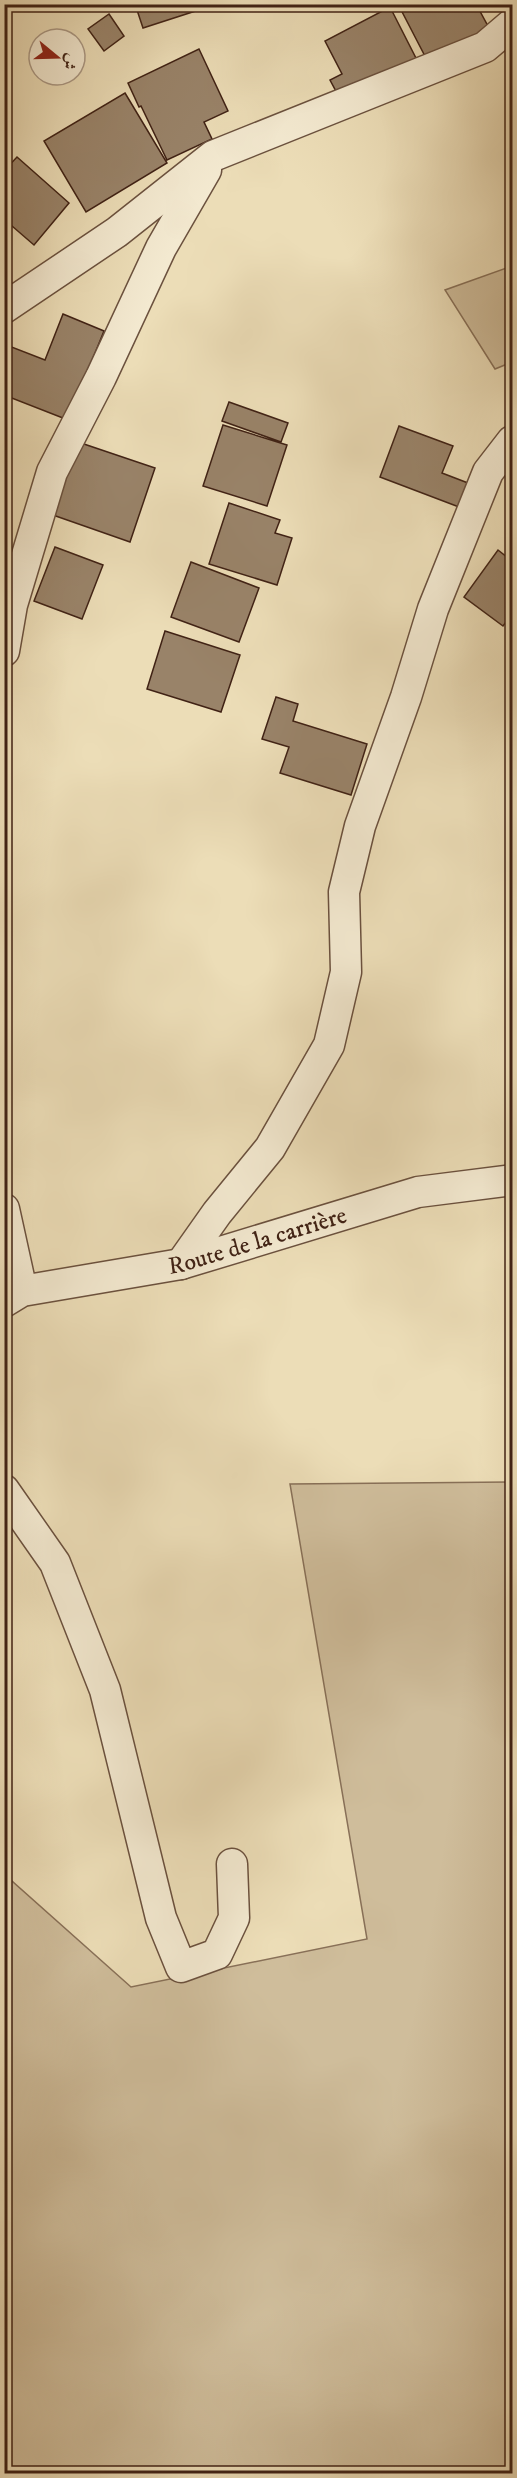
<svg xmlns="http://www.w3.org/2000/svg" width="517" height="2478" font-family="'IM FELL DW Pica',Amiri,serif">
<rect width="100%" height="100%" fill="#ecddb7"/>
<filter id="stains"><feTurbulence type="fractalNoise" baseFrequency=".00333" numOctaves="4"/><feColorMatrix values="0 0 0 0 .2 0 0 0 0 .09 0 0 0 0 .02 0 0 0 .5 -.17"/></filter>
<radialGradient id="worn" r=".72"><stop offset=".6" stop-color="#630" stop-opacity="0"/><stop offset="1" stop-color="#630" stop-opacity=".3"/></radialGradient>
<!-- green -->
<path fill="#cfbd9b" stroke="#887058" stroke-width="1.5" d="M512,266V362L495,369L445,290Z
M512,1482V2473H5L4,1874L131,1987L367,1939L290,1484Z"/>
<!-- building -->
<path fill="#998369" stroke="#402215" stroke-width="1.5" d="M135,4H210L211,6L143,28Z
M398,4H476L489,28L427,60Z
M390,7L421,68L345,108L330,80L342,74L325,41Z
M109,14L124,36L104,51L88,29Z
M199,49L228,111L204,122L212,139L167,160L141,106L139,107L128,83Z
M125,93L167,163L86,212L44,141Z
M17,157L69,203L34,245L12,226L4,235V171Z
M63,314L104,331L68,420L4,395V344L45,360Z
M229,402L288,423L281,442L222,421Z
M223,425L287,445L267,506L203,486Z
M399,426L453,446L442,473L468,483L459,507L380,477Z
M75,441L155,468L130,542L50,514Z
M229,503L280,520L275,533L292,538L277,585L209,564Z
M55,547L103,565L82,619L34,601Z
M498,550L512,561V614L503,626L464,597Z
M191,562L259,588L239,642L171,617Z
M165,631L240,655L221,712L147,689Z
M276,697L298,704L293,721L367,744L351,795L280,773L289,747L262,739Z"/>
<g fill="none" stroke-linecap="round" stroke-linejoin="round">
<!-- minor casing -->
<g stroke="#6b513e" stroke-width="33">
<g id="minor">
<path d="M4,308L117,232L213,156L485,47L512,24"/>
<path d="M4,651L12,605L52,472L101,377L161,248L206,170"/>
<path d="M4,1209L22,1291"/>
<path d="M181,1264L217,1213L270,1148L329,1045L346,972L344,892L360,826L406,697L433,609L488,472L512,441"/>
<path id="s1" d="M4,1302L22,1291L181,1264L418,1192L512,1180"/>
<path d="M4,1490L55,1563L105,1690L161,1918L181,1967L217,1954L234,1918L232,1864"/>
</g>
</g>
<!-- minor -->
<use href="#minor" stroke="#f3e9d0" stroke-width="30"/>
</g>
<g text-anchor="middle" stroke-width="6" stroke-linejoin="round" paint-order="stroke">
<!-- street labels -->
<g font-size="24" fill="#402215" stroke="#f3e9d0">
<text dy="8" stroke="none"><textPath href="#s1" startOffset="262">Route de la carrière</textPath></text>
</g>
</g>
<!-- margin -->
<rect width="517" height="2478" fill="none" stroke="#ecddb7" stroke-width="24"/>
<rect x="6" y="6" width="505" height="2466" fill="none" stroke="#402215" stroke-width="3"/>
<rect x="12" y="12" width="493" height="2454" fill="none" stroke="#402215" stroke-width="1.5"/>
<!-- north arrow -->
<g transform="translate(57 57) rotate(109)"><circle r="28" fill="#f3e9d0" stroke="#ab9985" stroke-width="1.5"/>
<path d="M0-4.5L10 22L0 15L-10 22Z" fill="#8f2418"/>
<text y="-9" font-size="16" font-weight="bold" text-anchor="middle" fill="#402215">ش</text>
</g>
<rect width="100%" height="100%" filter="url(#stains)"/>
<rect width="100%" height="100%" fill="url(#worn)"/>
</svg>
